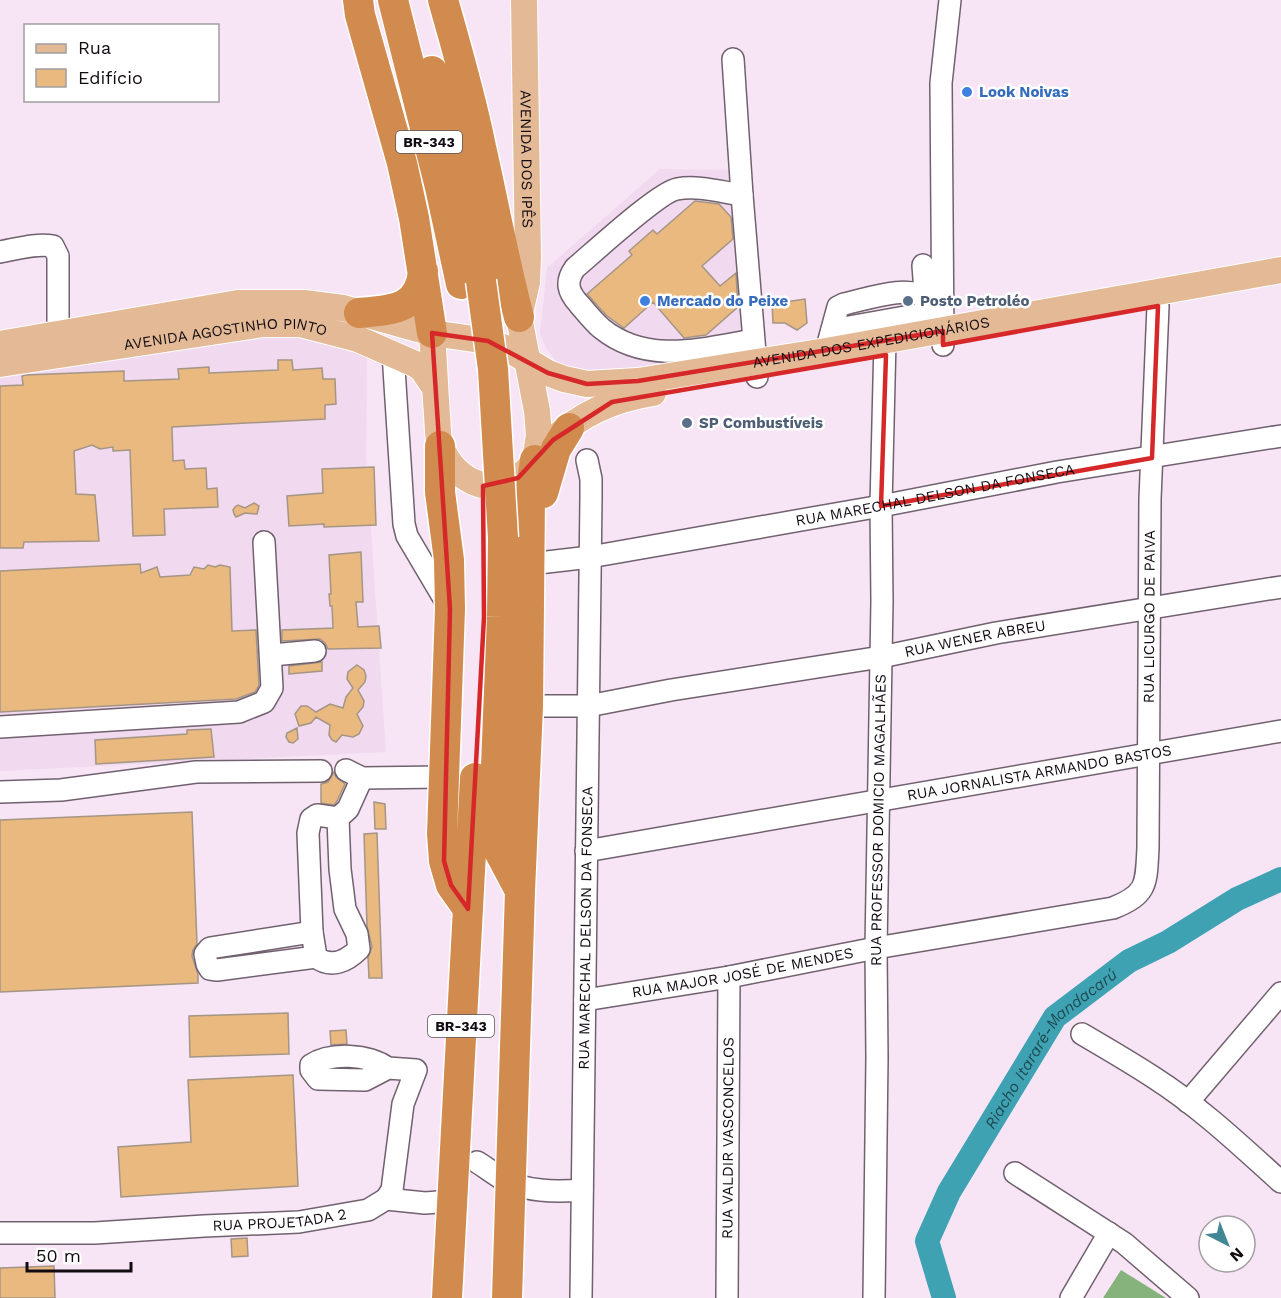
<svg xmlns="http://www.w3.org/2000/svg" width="1281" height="1298" font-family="'Work Sans',sans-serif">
<rect width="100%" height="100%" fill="#f7e5f5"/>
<!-- built -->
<path fill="#f1d9ef" d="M660,169L738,170L750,351L637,370L597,373L569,367L557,362L546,348L540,334L547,268Z
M303,332L367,357L366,456L386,752L0,771V377L57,369L221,341Z"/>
<!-- forest -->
<path fill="#86b37b" d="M1121,1270L1166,1298H1103Z"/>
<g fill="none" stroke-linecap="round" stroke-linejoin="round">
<!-- river -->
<path stroke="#3fa2b3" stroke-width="24" id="s1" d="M944,1298L927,1241L949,1192L1055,1017L1129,961L1168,942L1237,899L1281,879"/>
</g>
<!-- building -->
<path fill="#eab97f" stroke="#a49585" stroke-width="1.5" d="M695,201L719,204L731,217L733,239L702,266L720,286L736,273L738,307L706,335L684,338L653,302L624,328L607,316L587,294L632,255L629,251L653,230L657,234Z
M805,299L807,323L797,330L785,323H773L772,304Z
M278,360H292L293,370L322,368L323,379H335L336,404L325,405V419L172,427L173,461L184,460L185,469L206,468L207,489L217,488L218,507L164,509L165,535L133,536L130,450L113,451V447L100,449L92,445L74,451L76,494L95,495L99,541L24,542L23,548H0V386L23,385L22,376L26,375L124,371V381L179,379L178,369L209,367V373L278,370Z
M374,467L376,525L324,527V524L289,526L287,496L323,493L322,469Z
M254,503L259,506L257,514L245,513L236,517L234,514L233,510L235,507L238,505L245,508Z
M361,552L363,602H356L358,627L379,626L381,648L328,649L325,643L320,639L282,641V630L333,628L332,606H330L329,594H331L329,555Z
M140,564L141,573L157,567L160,577L190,575L194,567L204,569L208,565L215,567L220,565L230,567L232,631L256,630L259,685L255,692L236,699L0,712V571Z
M322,662V671L289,674V666Z
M357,665L364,670L366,676L365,682L358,690L364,701L363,707L357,714L363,726L359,734L353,737L342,735L336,742L332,740L329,735L330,725L316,717L311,723L299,726L295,714L301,706H307L316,712L330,704L343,708L346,697L353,688L347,679L348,672Z
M297,728L298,739L293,743L289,742L286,737L287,733Z
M211,729L214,757L96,764L95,740L187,734V730Z
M334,772L336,777L345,784L337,801L334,805L321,803V784L328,782Z
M374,802L385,804L386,829H375Z
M192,812L197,944L193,950L192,956L198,974V983L0,992V820Z
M377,833L382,978H369L368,957L372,947L367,926L364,834Z
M288,1013L289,1054L190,1057L189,1016Z
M346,1030L347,1044L331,1045L330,1031Z
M293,1075L298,1186L121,1197L118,1147L191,1142L188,1080Z
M247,1238L248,1256L232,1257L231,1239Z
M54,1266L55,1298H0V1268Z"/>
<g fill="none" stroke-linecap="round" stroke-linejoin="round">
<!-- minor casing -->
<g stroke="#71616f" stroke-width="24">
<g id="minor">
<path d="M733,59L742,195L757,377"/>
<path d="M742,195C721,192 698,185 677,189C659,192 593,253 575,268C565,282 568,292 579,304C586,312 593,321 601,328C646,365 701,349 753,340"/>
<path d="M0,252C17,249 36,243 53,246L58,256V334"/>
<path d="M923,265L926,306"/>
<path d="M832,330L927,313"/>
<path d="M943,345L941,83L950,0"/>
<path d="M826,351L838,307L844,304C864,300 910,283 926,299"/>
<path d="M393,353L404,524L407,536L449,607"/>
<path id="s2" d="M530,564L590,557L881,506L1057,472L1281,436"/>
<path d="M272,655L315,651"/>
<path id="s3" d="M528,706H588L671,690L881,657L996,633L1281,587"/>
<path d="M0,727L239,712L264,702L272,688L264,542"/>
<path d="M346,770L362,778L443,777"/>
<path d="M0,792L61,790L196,772L321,771"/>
<path d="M338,818L340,869L345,909L357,934L359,949C347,961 331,969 316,957L312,932L308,833L311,819L317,815L338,818L348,809L362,778"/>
<path id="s4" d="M586,851L1281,731"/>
<path d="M312,932L210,948L205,954L207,964L210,969L217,970L316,957"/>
<path id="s5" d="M585,1000L729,977L876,948L1113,908C1148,894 1146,884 1148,848L1150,499L1158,306"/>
<path d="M1082,1034C1106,1048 1130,1062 1153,1077C1200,1107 1240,1145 1281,1182"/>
<path d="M1188,1102L1281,993"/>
<path d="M477,1162C485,1167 493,1173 501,1178C525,1192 555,1192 582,1190"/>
<path d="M1015,1173L1124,1243L1188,1298"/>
<path d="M386,1199L425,1203L451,1201"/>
<path id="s6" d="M0,1233H95L204,1226L299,1222L368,1210L386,1199L392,1190L403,1104L416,1070L388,1068L365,1080L318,1079L311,1070V1065C331,1052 368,1054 388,1068"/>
<path id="s7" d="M581,1298L591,498V479L587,460"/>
<path id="s8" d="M727,1298L729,977"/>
<path id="s9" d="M874,1298L877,1058L876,948L882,601L881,506L885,340"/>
<path d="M1071,1298L1109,1233"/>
</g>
</g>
<!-- major casing -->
<g stroke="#fff" stroke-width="28">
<g id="major">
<path id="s10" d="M524,0L528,258L527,282L519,317L537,411L539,435L535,460"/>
<path d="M432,333C434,361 435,388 437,415C438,425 437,438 441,447C454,478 487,498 518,478C531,469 541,452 552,441C581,413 614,399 653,393"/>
<path id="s11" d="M0,344L238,303H304L343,308L432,333L488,341L510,350L548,373L564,379L587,384L638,381L826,351L1281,270"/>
<path id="s12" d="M0,364L263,324H300L358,339L415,364L422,369L435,388"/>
</g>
</g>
<!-- highway casing -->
<g stroke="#fff" stroke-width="33">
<path id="highway" d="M358,0L360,15L402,163L414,218L432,333
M393,0L440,187L461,284
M443,0C457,49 471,97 481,147C494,204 504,261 519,317
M432,71L461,179L481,281
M359,313C391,310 420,310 423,271
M440,446V492L449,560L450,609L442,834L444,861L451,885L468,909
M543,493L556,449L569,428
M503,538L502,617L493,840L520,891L507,1298
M520,891L528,706L530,498L535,460
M447,1298L475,778"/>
</g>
<!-- minor -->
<use href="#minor" stroke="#fff" stroke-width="21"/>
<!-- major -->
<use href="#major" stroke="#e4b995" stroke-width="26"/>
<!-- highway -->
<use href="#highway" stroke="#d28b4e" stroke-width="30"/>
<!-- highway-bridge casing -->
<g stroke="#fff" stroke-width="33" stroke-linecap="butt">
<path id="highway-bridge" d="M481,281L493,369L503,538"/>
</g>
<!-- highway-bridge -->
<use href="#highway-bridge" stroke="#d28b4e" stroke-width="30"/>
</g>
<!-- marked area -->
<path fill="none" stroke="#d62828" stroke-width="4.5" stroke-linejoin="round" d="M1158,306L1152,458L881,506L886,355L612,402L553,440L518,478L483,486L484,617L468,909L451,885L444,861L450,609L432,333L488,341L548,373L587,384L638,381L943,331V345Z"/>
<!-- markers -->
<g fill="#3f7fe0" stroke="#fff" stroke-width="2">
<circle cx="967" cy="92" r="6"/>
<circle cx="645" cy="301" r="6"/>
</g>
<g fill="#5c6f8a" stroke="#fff" stroke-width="2">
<circle cx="908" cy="301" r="6"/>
<circle cx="687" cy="423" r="6"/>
</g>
<g text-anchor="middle" stroke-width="5" stroke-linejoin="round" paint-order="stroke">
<!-- shield labels -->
<g fill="#fff" stroke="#595559" stroke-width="1.5">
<rect x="396" y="131" width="66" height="22" rx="4.5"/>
<rect x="428" y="1015" width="66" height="22" rx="4.5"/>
</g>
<g font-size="14" font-weight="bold" fill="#120c12">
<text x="429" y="147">BR-343</text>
<text x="461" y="1031">BR-343</text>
</g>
<!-- shop labels -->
<g font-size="15" font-weight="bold" fill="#366cbe" stroke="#fff" text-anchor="start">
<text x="979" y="97">Look Noivas</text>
<text x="657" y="306">Mercado do Peixe</text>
</g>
<!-- street labels -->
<g font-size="15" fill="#120c12" stroke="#fff">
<text dy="5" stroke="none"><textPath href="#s10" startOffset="159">AVENIDA DOS IPÊS</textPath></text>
<text dy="5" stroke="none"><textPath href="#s12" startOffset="228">AVENIDA AGOSTINHO PINTO</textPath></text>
<text dy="5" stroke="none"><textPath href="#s11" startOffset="892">AVENIDA DOS EXPEDICIONÁRIOS</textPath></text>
<text dy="5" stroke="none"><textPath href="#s2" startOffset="411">RUA MARECHAL DELSON DA FONSECA</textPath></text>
<text dy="5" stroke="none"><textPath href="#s5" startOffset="844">RUA LICURGO DE PAIVA</textPath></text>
<text dy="5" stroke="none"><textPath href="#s3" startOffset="453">RUA WENER ABREU</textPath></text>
<text dy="5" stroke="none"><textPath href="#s4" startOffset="460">RUA JORNALISTA ARMANDO BASTOS</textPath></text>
<text dy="5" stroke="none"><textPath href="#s9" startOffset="478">RUA PROFESSOR DOMICIO MAGALHÃES</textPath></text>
<text dy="5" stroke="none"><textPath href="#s7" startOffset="370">RUA MARECHAL DELSON DA FONSECA</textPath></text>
<text dy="5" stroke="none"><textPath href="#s5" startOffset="160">RUA MAJOR JOSÉ DE MENDES</textPath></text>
<text dy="5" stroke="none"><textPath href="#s8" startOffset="160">RUA VALDIR VASCONCELOS</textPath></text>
<text dy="5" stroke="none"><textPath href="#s6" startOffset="280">RUA PROJETADA 2</textPath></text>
</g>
<!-- service labels -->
<g font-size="15" font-weight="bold" fill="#4e5e75" stroke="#fff" text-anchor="start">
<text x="920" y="306">Posto Petroléo</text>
<text x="699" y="428">SP Combustíveis</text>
</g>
<!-- water labels -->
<g font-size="16" font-style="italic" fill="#1f4a52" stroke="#fff">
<text dy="6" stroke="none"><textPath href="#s1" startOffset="291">Riacho Itararé-Mandacarú</textPath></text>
</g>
</g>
<!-- legend -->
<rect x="24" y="24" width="195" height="78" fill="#ffffff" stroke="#a09ea0" stroke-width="1.5"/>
<rect x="36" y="44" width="30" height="9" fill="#e4b995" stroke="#a09ea0" stroke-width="1.5"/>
<text x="78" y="54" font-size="18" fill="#120c12">Rua</text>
<rect x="36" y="69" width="30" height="18" fill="#eab97f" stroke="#a09ea0" stroke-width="1.5"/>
<text x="78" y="84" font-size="18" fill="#120c12">Edifício</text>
<!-- north arrow -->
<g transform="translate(1227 1244) rotate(138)"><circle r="28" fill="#ffffff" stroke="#a09ea0" stroke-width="1.5"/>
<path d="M0-4.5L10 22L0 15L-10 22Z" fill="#428794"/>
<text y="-9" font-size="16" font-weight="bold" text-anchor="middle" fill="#120c12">N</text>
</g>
<!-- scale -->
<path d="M27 1262v9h104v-9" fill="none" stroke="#120c12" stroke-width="3"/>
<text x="36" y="1262" font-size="18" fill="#120c12" stroke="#ffffff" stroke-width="4.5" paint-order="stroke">50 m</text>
</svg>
